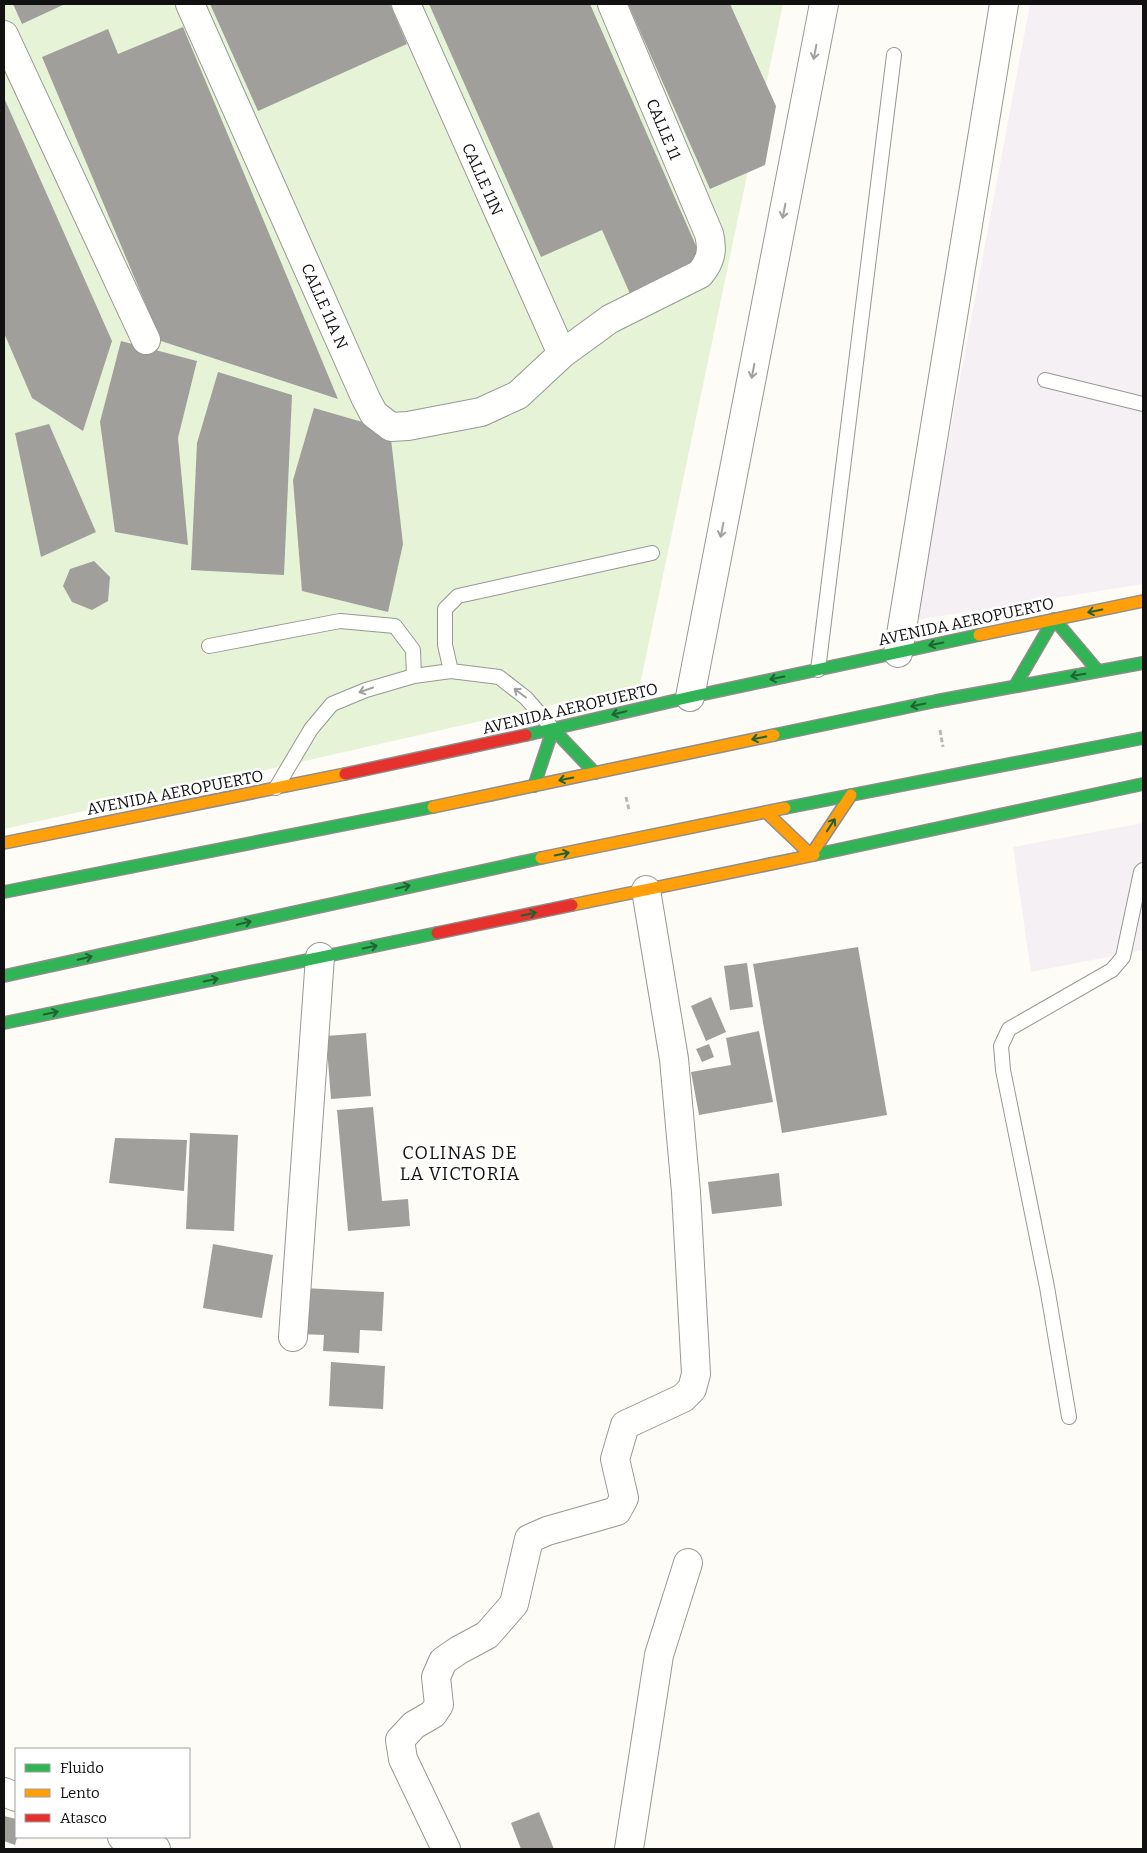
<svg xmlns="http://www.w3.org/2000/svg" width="1147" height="1853" font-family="Bitter,serif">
<rect width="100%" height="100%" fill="#fdfcf7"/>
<!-- industrial -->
<path fill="#f5f0f3" d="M1030,4H1143V584L915,620Z
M1143,823V950L1031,972L1013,847Z"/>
<!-- green -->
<path fill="#e7f3d7" d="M4,4H783L640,685L4,829Z"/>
<!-- building -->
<path fill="#a19f9c" d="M13,4H65L22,24Z
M210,4H390L407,44L258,111Z
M429,4H590L704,264L631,296L602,230L541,257Z
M628,4H730L776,106L765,165L710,189Z
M183,27L338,399L161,341L42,57L108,29L118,54Z
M5,100L112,341L83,431L32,398L4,333V101Z
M121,341L197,361L178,438L188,545L115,532L100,422Z
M218,372L292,395L284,575L191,570L197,443Z
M314,408L390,430L403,544L388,612L302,591L293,480Z
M49,424L96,532L41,557L15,433Z
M94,561L110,577L108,601L92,610L72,602L63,586L70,569Z
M858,947L887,1115L782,1133L753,964Z
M747,963L753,1007L730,1010L724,966Z
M711,997L726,1032L706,1041L691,1006Z
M759,1031L773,1102L699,1115L691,1072L731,1065L726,1038Z
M366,1033L371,1096L331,1099L326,1036Z
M709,1044L714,1057L702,1062L696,1049Z
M373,1107L382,1201L408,1199L410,1226L348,1231L337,1110Z
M190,1133L238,1135L234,1231L186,1229Z
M115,1138L187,1140L184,1191L109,1183Z
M779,1173L782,1206L712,1214L708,1182Z
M213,1244L273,1255L262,1318L203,1308Z
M303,1288L384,1292L382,1331L360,1330L359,1353L323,1351L324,1335L300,1334Z
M331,1362L385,1366L383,1409L329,1406Z
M539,1812L554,1849H521L511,1823Z
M4,1816L16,1819L17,1837L15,1845L4,1841Z"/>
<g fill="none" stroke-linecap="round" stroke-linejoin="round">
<!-- lane casing -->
<g stroke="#979795" stroke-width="16">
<path id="lane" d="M1045,380L1143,404
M209,646L340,621L395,626L413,650L414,676
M818,670L894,55
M451,671L445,645V609L458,596L652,553
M276,788L311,729L332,704L366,690L414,676L451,671L499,677L526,698L553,729
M1069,1417L1047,1287L1003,1070L1001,1046L1009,1029L1112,970L1123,957L1141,872L1143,870"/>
</g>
<!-- street casing -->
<g stroke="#979795" stroke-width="30">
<path id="street" d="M190,4L366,399L374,414L391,427L408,426L481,412L518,395L562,354L610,319L700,274C711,261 713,250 709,234L612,4
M406,4L562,354
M4,35L146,340
M898,653L1004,4
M690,697L824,4
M293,1337L320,957
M4,1792L16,1797
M122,1837L156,1849
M446,1849L403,1759L400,1740L414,1725L433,1714L439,1705L436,1677L443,1661L459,1650L487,1635L514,1604L529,1539L547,1531L617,1511L624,1498L615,1459L625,1425L683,1398L692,1389L696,1374L686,1192L674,1059L646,890
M629,1849L659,1655L688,1563"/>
</g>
<!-- fast casing -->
<g stroke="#8e8d8b" stroke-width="14">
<path id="fast" d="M1015,686L1054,619L1098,671
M526,735L690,697L979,635
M774,735L936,701L1143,663
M534,786L553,729L595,773
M785,808L1143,738
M814,855L1143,784
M4,892L433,807
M4,976L541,858
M4,1023L437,933"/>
</g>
<!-- slow casing -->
<g stroke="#8e8d8b" stroke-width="14">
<path id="slow" d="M979,635L1143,601
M433,807L774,735
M767,813L811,855L851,795
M4,843L345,774
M541,858L785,808
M572,905L814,855"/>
</g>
<!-- jam casing -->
<g stroke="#8e8d8b" stroke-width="14">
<path id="jam" d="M345,774L526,735
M437,933L572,905"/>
</g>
<!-- path -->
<path stroke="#b9b9b8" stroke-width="3" stroke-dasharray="5 2.5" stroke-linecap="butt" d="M940,730L943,747
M626,797L629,810"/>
<!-- lane -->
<use href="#lane" stroke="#fffffe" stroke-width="14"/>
<!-- street -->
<use href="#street" stroke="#fffffe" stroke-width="28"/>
<!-- fast -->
<use href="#fast" stroke="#30b455" stroke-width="11"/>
<!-- slow -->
<use href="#slow" stroke="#ff9f0a" stroke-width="11"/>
<!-- jam -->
<use href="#jam" stroke="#e5322d" stroke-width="11"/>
</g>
<!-- one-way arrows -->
<defs><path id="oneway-shaft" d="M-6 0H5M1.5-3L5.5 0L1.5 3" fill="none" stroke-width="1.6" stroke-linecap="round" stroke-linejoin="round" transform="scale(1.25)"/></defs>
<g stroke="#a0a09f">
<use href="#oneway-shaft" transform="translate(815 52) rotate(101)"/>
<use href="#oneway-shaft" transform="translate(784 211) rotate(101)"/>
<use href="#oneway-shaft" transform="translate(753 371) rotate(101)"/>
<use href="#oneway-shaft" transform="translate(722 530) rotate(101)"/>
<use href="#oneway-shaft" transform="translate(366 690) rotate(161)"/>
<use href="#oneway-shaft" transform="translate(520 693) rotate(-143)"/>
</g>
<g stroke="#206233">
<use href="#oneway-shaft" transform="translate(1095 611) rotate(169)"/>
<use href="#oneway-shaft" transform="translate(936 644) rotate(168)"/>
<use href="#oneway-shaft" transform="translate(1078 675) rotate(170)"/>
<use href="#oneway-shaft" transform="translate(777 678) rotate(168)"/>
<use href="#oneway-shaft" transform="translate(918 705) rotate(168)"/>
<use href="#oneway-shaft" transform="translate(619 713) rotate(167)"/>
<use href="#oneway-shaft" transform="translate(759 738) rotate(168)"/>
<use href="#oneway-shaft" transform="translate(566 779) rotate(168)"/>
<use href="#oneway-shaft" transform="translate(831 825) rotate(-57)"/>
<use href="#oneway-shaft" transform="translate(562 854) rotate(-11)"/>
<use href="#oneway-shaft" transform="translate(403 887) rotate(-13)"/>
<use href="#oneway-shaft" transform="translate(529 914) rotate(-12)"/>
<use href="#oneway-shaft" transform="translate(244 923) rotate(-13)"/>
<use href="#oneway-shaft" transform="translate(370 947) rotate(-12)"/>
<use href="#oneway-shaft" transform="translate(85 958) rotate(-13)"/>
<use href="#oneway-shaft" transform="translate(211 980) rotate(-12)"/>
<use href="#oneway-shaft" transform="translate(51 1013) rotate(-12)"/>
</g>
<g text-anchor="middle" stroke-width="5" stroke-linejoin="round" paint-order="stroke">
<!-- street labels -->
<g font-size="16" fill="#111" stroke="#fff">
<text transform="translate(664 129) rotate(67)" y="6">CALLE 11</text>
<text transform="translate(483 179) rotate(66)" y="6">CALLE 11N</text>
<text transform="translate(325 306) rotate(66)" y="6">CALLE 11A N</text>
<text transform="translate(966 621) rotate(-12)" y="6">AVENIDA AEROPUERTO</text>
<text transform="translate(570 708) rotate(-13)" y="6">AVENIDA AEROPUERTO</text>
<text transform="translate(175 792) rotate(-11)" y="6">AVENIDA AEROPUERTO</text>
</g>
<!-- neighbourhood labels -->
<g font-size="18" letter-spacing="1" fill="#111" stroke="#fff">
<text x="460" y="1159">COLINAS DE<tspan x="460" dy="21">LA VICTORIA</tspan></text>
</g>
</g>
<!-- border -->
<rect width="1147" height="1853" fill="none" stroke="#111111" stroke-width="10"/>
<!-- legend -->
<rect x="15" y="1748" width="175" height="90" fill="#ffffff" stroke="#a0a0a0"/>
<rect x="25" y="1764" width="25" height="8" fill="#30b455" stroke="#a0a0a0"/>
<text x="60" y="1773" font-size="15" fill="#111111">Fluido</text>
<rect x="25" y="1789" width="25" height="8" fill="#ff9f0a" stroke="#a0a0a0"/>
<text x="60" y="1798" font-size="15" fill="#111111">Lento</text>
<rect x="25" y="1814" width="25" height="8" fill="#e5322d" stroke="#a0a0a0"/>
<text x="60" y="1823" font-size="15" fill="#111111">Atasco</text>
</svg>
